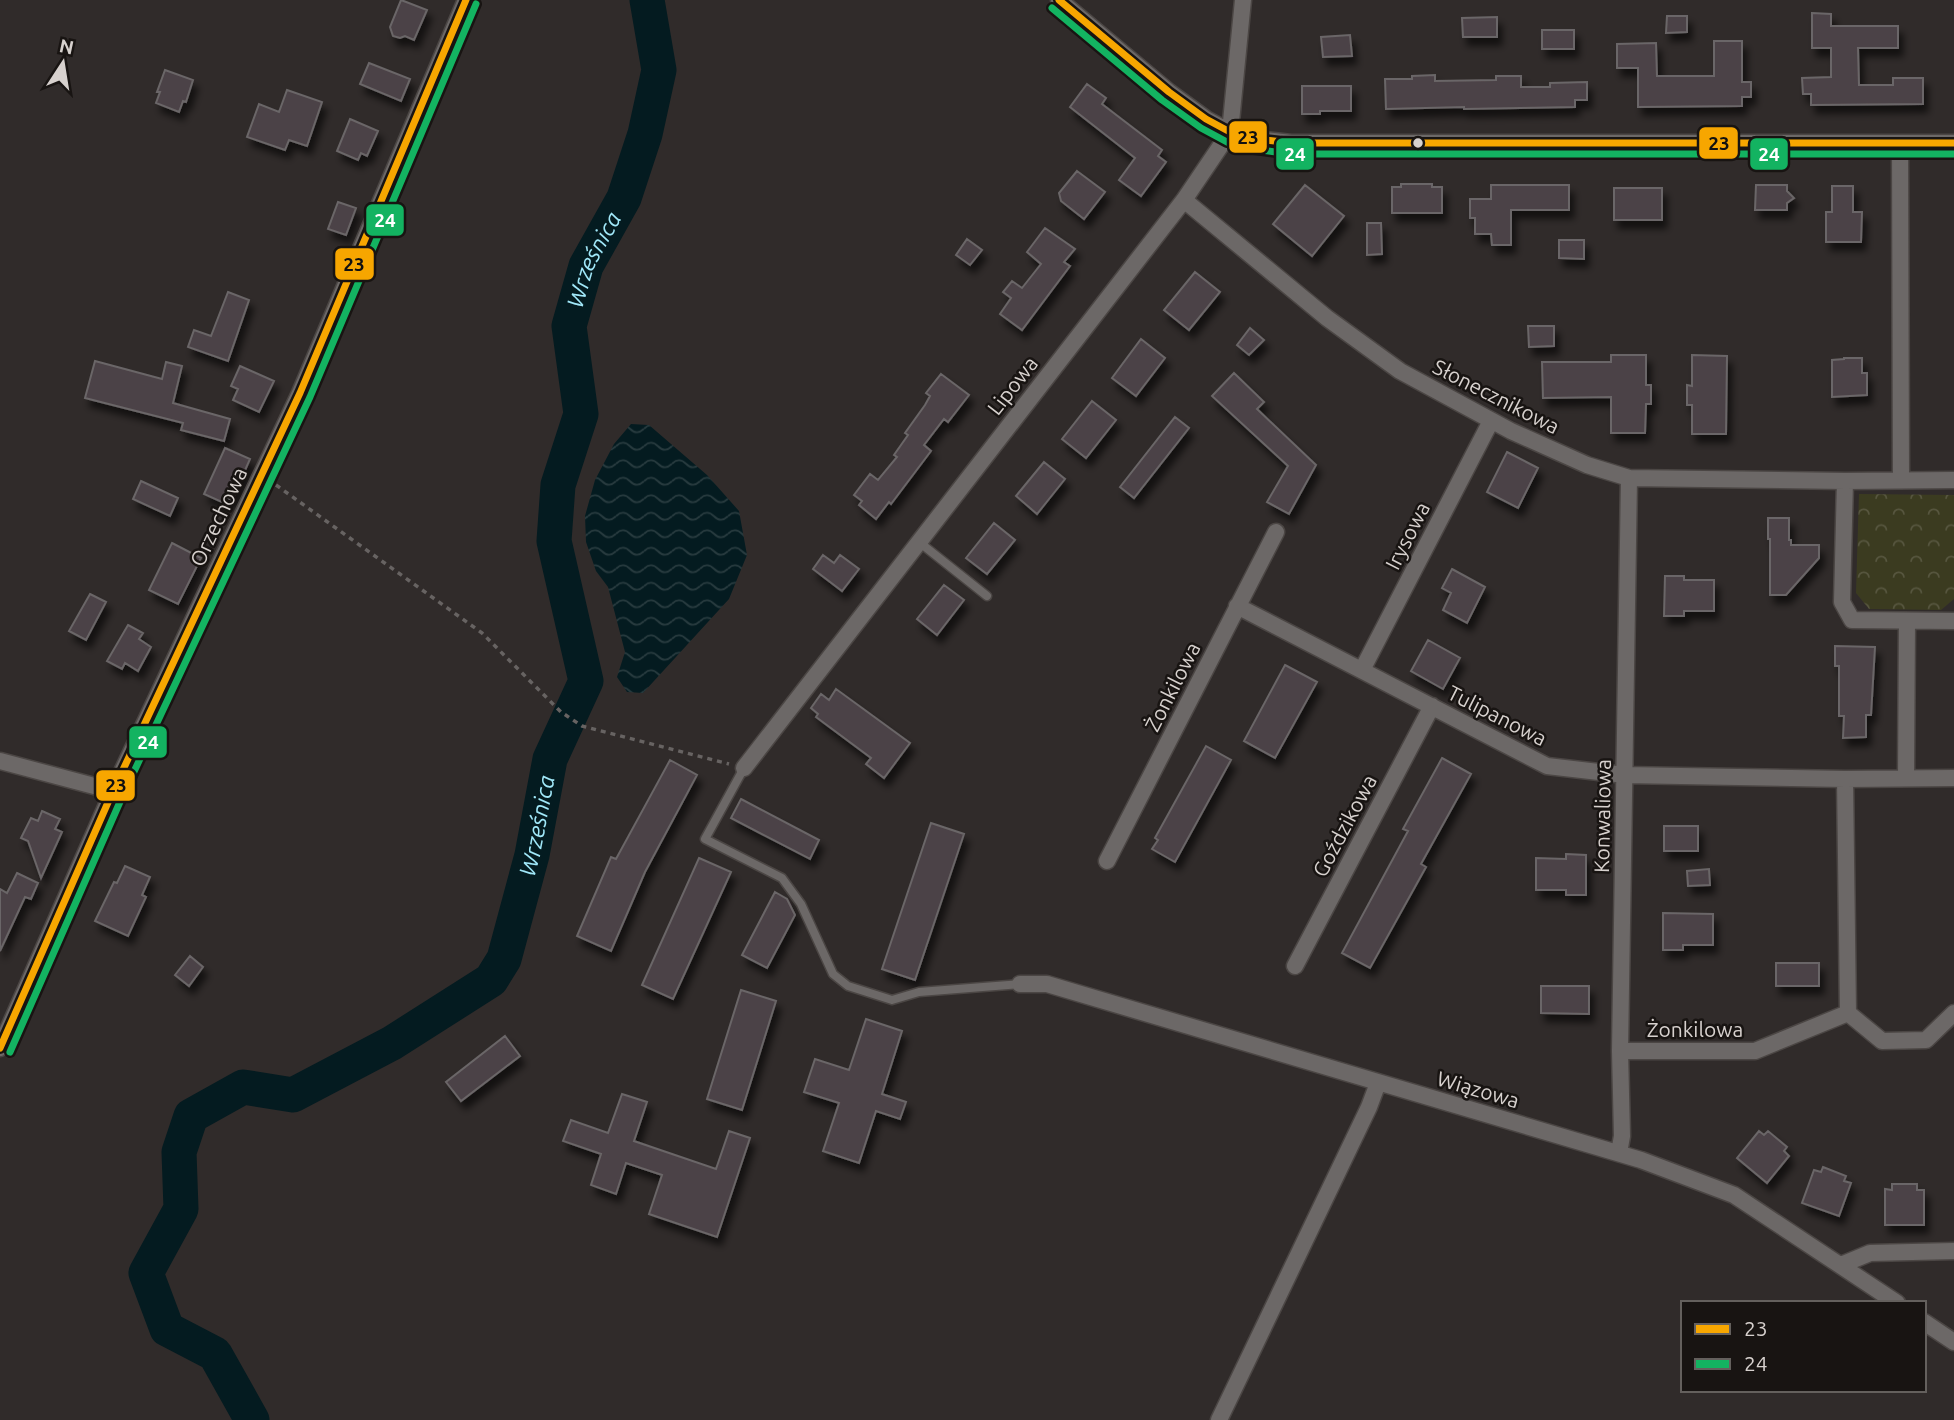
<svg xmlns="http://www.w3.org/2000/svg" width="1954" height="1420" font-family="Ubuntu,sans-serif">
<defs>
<pattern id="park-crowns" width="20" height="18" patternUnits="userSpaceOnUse" patternTransform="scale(1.75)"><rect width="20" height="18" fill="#3b3b20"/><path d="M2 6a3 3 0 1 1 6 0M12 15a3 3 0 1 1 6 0" fill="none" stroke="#57563f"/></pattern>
<pattern id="water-waves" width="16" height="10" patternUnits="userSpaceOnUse" patternTransform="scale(1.75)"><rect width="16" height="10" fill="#041b20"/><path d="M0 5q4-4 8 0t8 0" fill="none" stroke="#283b3f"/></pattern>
<filter id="shadow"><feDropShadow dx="4.5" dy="8" stdDeviation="3.5" flood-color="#0009"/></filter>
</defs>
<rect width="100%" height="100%" fill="#302b2a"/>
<!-- park -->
<path fill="url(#park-crowns)" d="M1859,494L1954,495V599L1941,610L1869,609L1856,593Z"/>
<!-- water -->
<path fill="url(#water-waves)" d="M631,424L649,425L707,475L739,511L747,555L729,599L643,693L627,692L617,677L625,652L608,587L596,571L586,542L585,516L595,480L614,444Z"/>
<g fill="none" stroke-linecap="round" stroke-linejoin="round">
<!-- river -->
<path stroke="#041b20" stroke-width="35" id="s1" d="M252,1420L215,1354L167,1329L146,1273L181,1209L179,1152L191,1116L243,1087L293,1095L392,1043L491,980L504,959L532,855L550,759L586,681L554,541L558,485L581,414L569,326L586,266L624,198L645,134L659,70L647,0"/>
</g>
<!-- building -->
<path fill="#4c4247" stroke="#6a6667" stroke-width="2" filter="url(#shadow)" d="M401,0L427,10L414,40L405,36L400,38L393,36L390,27Z
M1812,13L1831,14V26H1898V48H1858L1859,85H1893V78H1923V104L1811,105V94H1803L1802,78L1831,77V48H1812Z
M1667,16H1687V32L1666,33Z
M1497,17V37H1463L1462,18Z
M1542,30H1574V49H1542Z
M1350,35L1352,56L1323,57L1321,37Z
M1714,41H1742V82H1751V97H1742V106L1638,107V68H1617V44L1656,43L1657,76H1714Z
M369,63L410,79L401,101L360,84Z
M165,70L193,80L186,102L183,101L179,112L156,103L160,92H157Z
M1435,75V81L1496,80V76H1521V87H1550V83L1587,82V100H1575V107L1464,109V107L1386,109L1385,79H1412V76Z
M1087,84L1106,98L1102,104L1162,150L1158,156L1166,162L1141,196L1119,180L1135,158L1070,107Z
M1302,86H1351V111H1320V114H1302Z
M287,90L322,102L307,146L289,140L285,150L247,137L259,104L279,112Z
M350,119L378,131L367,156L361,153L358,160L337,151Z
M1077,171L1105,192L1084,219L1061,201L1059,193Z
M1401,184H1432V187H1442V213H1392V187H1401Z
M1305,185L1344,216L1312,256L1273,224Z
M1491,185H1569V210H1511V245H1492L1491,234H1475V218H1470V199H1491Z
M1756,185H1787V191L1794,198L1787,203V210H1755Z
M1832,186H1853V212H1862L1861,242H1826V212H1832Z
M1614,188H1662V220H1614Z
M338,202L356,208L346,235L328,229Z
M1367,223H1381L1382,254L1367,255Z
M1045,228L1075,249L1064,262L1070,266L1022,330L1000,314L1011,298L1003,292L1012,281L1022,288L1041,264L1027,252Z
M967,239L982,250L970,265L956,255Z
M1559,240H1584V259L1559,258Z
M1195,272L1220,292L1189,330L1164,310Z
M228,292L249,300L228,361L188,347L194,330L211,336Z
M1528,326H1554V346L1529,347Z
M1250,328L1264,340L1249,355L1237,345Z
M1141,339L1165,358L1136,396L1112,378Z
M1611,355H1646V385H1651V404H1646L1645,433H1611V397L1543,398L1542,362H1611Z
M1692,355L1727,356L1726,434H1692V405H1687V385L1692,386Z
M1844,358H1862V373H1867V395L1832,397V360L1844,359Z
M95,361L162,379L166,362L182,366L173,403L230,419L224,441L181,430L183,423L85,398Z
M240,366L274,381L259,412L233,400L238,389L231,386Z
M1234,373L1264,402L1257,409L1316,465L1289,514L1267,502L1288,466L1212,396Z
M941,374L969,395L948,422L944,419L924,445L931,451L891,504L889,502L876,519L859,505L862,501L854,495L870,474L878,480L897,457L894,455L908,435L905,433L925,405L930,396L926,393Z
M1092,401L1116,420L1086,458L1062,439Z
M1175,417L1189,428L1134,498L1120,487Z
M225,448L250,459L232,500L226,497L224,503L204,494Z
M1507,452L1538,468L1518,508L1487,492Z
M1044,462L1065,479L1037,514L1016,496Z
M141,481L178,498L170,516L133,499Z
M1768,518H1789V540H1791V545H1819V558L1786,595H1770V539H1768Z
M994,523L1015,540L987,574L966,558Z
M172,543L201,558L178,604L149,590Z
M823,555L834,563L840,555L859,569L842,591L813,569Z
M1452,569L1485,587L1467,623L1443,610L1451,593L1442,588Z
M1665,576H1684V580H1714V611H1684V616H1664Z
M944,585L964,600L937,635L917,619Z
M90,594L106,602L86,640L69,631Z
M128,625L143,633L139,639L151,647L138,671L125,663L122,669L107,661Z
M1428,640L1460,658L1443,689L1411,671Z
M1835,646L1875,647L1871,715H1866V737L1843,738L1844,716H1839V666H1835Z
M1285,665L1317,682L1275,758L1244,741Z
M836,689L910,743L884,778L866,764L871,758L816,717L818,714L811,708L821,694L829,700Z
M1206,746L1231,760L1175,862L1152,849L1158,840L1155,838Z
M1442,758L1471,774L1421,864L1426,867L1370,968L1342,953L1408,831L1403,829Z
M670,760L697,775L645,872L611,951L577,936L611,857L616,859Z
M741,799L819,840L810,859L731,818Z
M42,811L60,819L55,829L62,832L41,878L28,841L21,838L31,818L38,821Z
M931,823L964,834L915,980L882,969Z
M1664,826H1698V851H1664Z
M1566,854L1586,855V895H1566V890H1536V858L1566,859Z
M699,858L731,872L673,999L642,985Z
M125,866L150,877L142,895L146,897L128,936L95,921L114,882L117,883Z
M1709,869L1710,885L1688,886L1687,871Z
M17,873L38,883L31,899L25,897L0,951V889L7,893Z
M775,892L787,899L795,915L767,968L742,955Z
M1663,913L1713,914V945H1683V950H1663Z
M190,956L203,967L189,986L175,975Z
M1776,963H1819V986H1776Z
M1541,986H1589V1014L1541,1013Z
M741,990L776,1001L742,1110L707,1099Z
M866,1019L902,1031L882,1094L906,1102L900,1119L876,1111L859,1163L823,1151L839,1103L804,1092L815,1059L849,1070Z
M505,1036L520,1056L461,1101L446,1082Z
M622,1094L647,1102L634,1141L716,1169L729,1131L750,1138L717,1237L649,1214L662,1175L626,1163L616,1194L591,1185L601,1154L563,1141L571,1120L608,1133Z
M1759,1131L1764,1135L1768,1131L1787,1147L1784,1151L1789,1156L1767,1183L1737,1158Z
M1823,1167L1846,1176L1844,1181L1851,1183L1839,1216L1802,1203L1814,1170L1821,1172Z
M1892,1184H1917V1190H1924V1225H1885V1189L1892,1190Z"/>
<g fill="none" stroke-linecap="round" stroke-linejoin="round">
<!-- service casing -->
<g stroke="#4b4644" stroke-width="11">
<path id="service" d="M919,542L987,596
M744,768L705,839L782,878L801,904L833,974L848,986L892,1000L919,992L1020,984"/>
</g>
<!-- minor casing -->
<g stroke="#4b4644" stroke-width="19">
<path id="minor" d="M1059,0L1169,92L1206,119L1230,132L1256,139L1291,143H1954
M1900,143L1901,479
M1184,200L1327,318L1400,371L1511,431L1587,465L1629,478L1845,481L1954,480
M1845,481L1842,602L1852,620L1954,621
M1237,606L1547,766L1625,775L1845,779L1954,778
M1362,670L1491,421
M0,761L113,791
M744,768L1184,200L1230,132L1243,0
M1906,778L1907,621
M1845,779L1848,1013
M1107,861L1276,532
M1295,966L1432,706
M1020,984H1047L1641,1160L1734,1195L1897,1303
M1848,1013L1882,1041L1926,1040L1954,1013
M0,1048L113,791L300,393L466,0
M1620,1051H1755L1848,1013
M1619,1153L1622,1136L1620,1051L1629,478
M1841,1265L1870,1253L1954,1251
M1924,1322L1954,1342
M1219,1420L1369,1107L1378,1083"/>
</g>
<!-- path -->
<path stroke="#676362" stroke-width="3.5" stroke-dasharray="5 5" stroke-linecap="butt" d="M276,485L482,633L561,712L582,726L729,764"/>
<!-- service -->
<use href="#service" stroke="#6c6867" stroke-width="8"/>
<!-- minor -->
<use href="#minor" stroke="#6c6867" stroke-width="16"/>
<!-- bus-1 casing -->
<g stroke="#181412" stroke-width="12">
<path id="bus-1" d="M1059,0L1169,92L1206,119L1230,132L1256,139L1291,143H1954
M0,1048L113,791L300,393L466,0"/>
</g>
<!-- bus-2 casing -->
<g stroke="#181412" stroke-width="12">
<path id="bus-2" d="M1052,8L1162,100L1201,128L1227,142L1254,149L1291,154H1954
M10,1052L123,795L310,397L476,4"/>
</g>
<!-- bus-1 -->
<use href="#bus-1" stroke="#f7a600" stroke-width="7"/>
<!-- bus-2 -->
<use href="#bus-2" stroke="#13b361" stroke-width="7"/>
</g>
<!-- markers -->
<circle fill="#d7d1ce" stroke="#181412" stroke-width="2.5" cx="1418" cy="143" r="6"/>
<g text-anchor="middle" stroke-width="5" stroke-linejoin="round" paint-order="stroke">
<!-- street labels -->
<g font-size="21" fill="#d7d1ce" stroke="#181412">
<text transform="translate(1013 386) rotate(-52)" y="7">Lipowa</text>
<text transform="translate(1496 397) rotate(27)" y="7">Słonecznikowa</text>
<text transform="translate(219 517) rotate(-65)" y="7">Orzechowa</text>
<text transform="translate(1408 536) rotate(-63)" y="7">Irysowa</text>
<text transform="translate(1173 687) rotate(-63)" y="7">Żonkilowa</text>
<text transform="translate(1497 716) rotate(27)" y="7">Tulipanowa</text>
<text transform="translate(1603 816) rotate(-89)" y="7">Konwaliowa</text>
<text transform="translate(1345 826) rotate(-62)" y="7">Goździkowa</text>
<text x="1695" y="1037">Żonkilowa</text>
<text transform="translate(1478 1090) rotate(16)" y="7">Wiązowa</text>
</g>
<!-- water labels -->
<g font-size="23" font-style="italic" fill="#a1e8f9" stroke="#181412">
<text dy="8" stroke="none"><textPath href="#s1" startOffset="1447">Wrześnica</textPath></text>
<text dy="8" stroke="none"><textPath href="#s1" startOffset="859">Wrześnica</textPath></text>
</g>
</g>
<g stroke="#181412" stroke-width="2.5">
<rect x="1228" y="120" width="40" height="34" rx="7" fill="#f7a600"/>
<rect x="1698" y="126" width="41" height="34" rx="7" fill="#f7a600"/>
<rect x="1275" y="137" width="40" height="34" rx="7" fill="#13b361"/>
<rect x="1749" y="137" width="40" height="34" rx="7" fill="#13b361"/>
<rect x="365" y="203" width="40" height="34" rx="7" fill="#13b361"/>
<rect x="334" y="247" width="41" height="34" rx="7" fill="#f7a600"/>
<rect x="128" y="725" width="40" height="34" rx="7" fill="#13b361"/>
<rect x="95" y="769" width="41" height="33" rx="7" fill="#f7a600"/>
</g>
<g font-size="19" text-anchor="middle" font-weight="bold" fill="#fff">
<text x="1295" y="161">24</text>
<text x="1769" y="161">24</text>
<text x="385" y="227">24</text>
<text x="148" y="749">24</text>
</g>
<g font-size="19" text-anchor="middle" font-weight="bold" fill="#111">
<text x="1248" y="144">23</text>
<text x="1719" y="150">23</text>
<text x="354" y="271">23</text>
<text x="116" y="792">23</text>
</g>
<!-- legend -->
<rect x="1681" y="1301" width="245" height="91" fill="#181412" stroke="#64605d" stroke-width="2"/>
<rect x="1695" y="1324" width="35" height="10" fill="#f7a600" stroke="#64605d" stroke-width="2"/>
<text x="1744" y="1336" font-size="21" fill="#d7d1ce">23</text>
<rect x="1695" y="1359" width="35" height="10" fill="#13b361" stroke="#64605d" stroke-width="2"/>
<text x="1744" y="1371" font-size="21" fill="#d7d1ce">24</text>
<!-- north arrow -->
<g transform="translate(63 63) rotate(12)" stroke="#181412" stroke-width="5" paint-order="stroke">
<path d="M0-5L12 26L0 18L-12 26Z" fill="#d7d1ce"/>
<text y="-10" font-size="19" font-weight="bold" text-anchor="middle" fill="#d7d1ce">N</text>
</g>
</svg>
